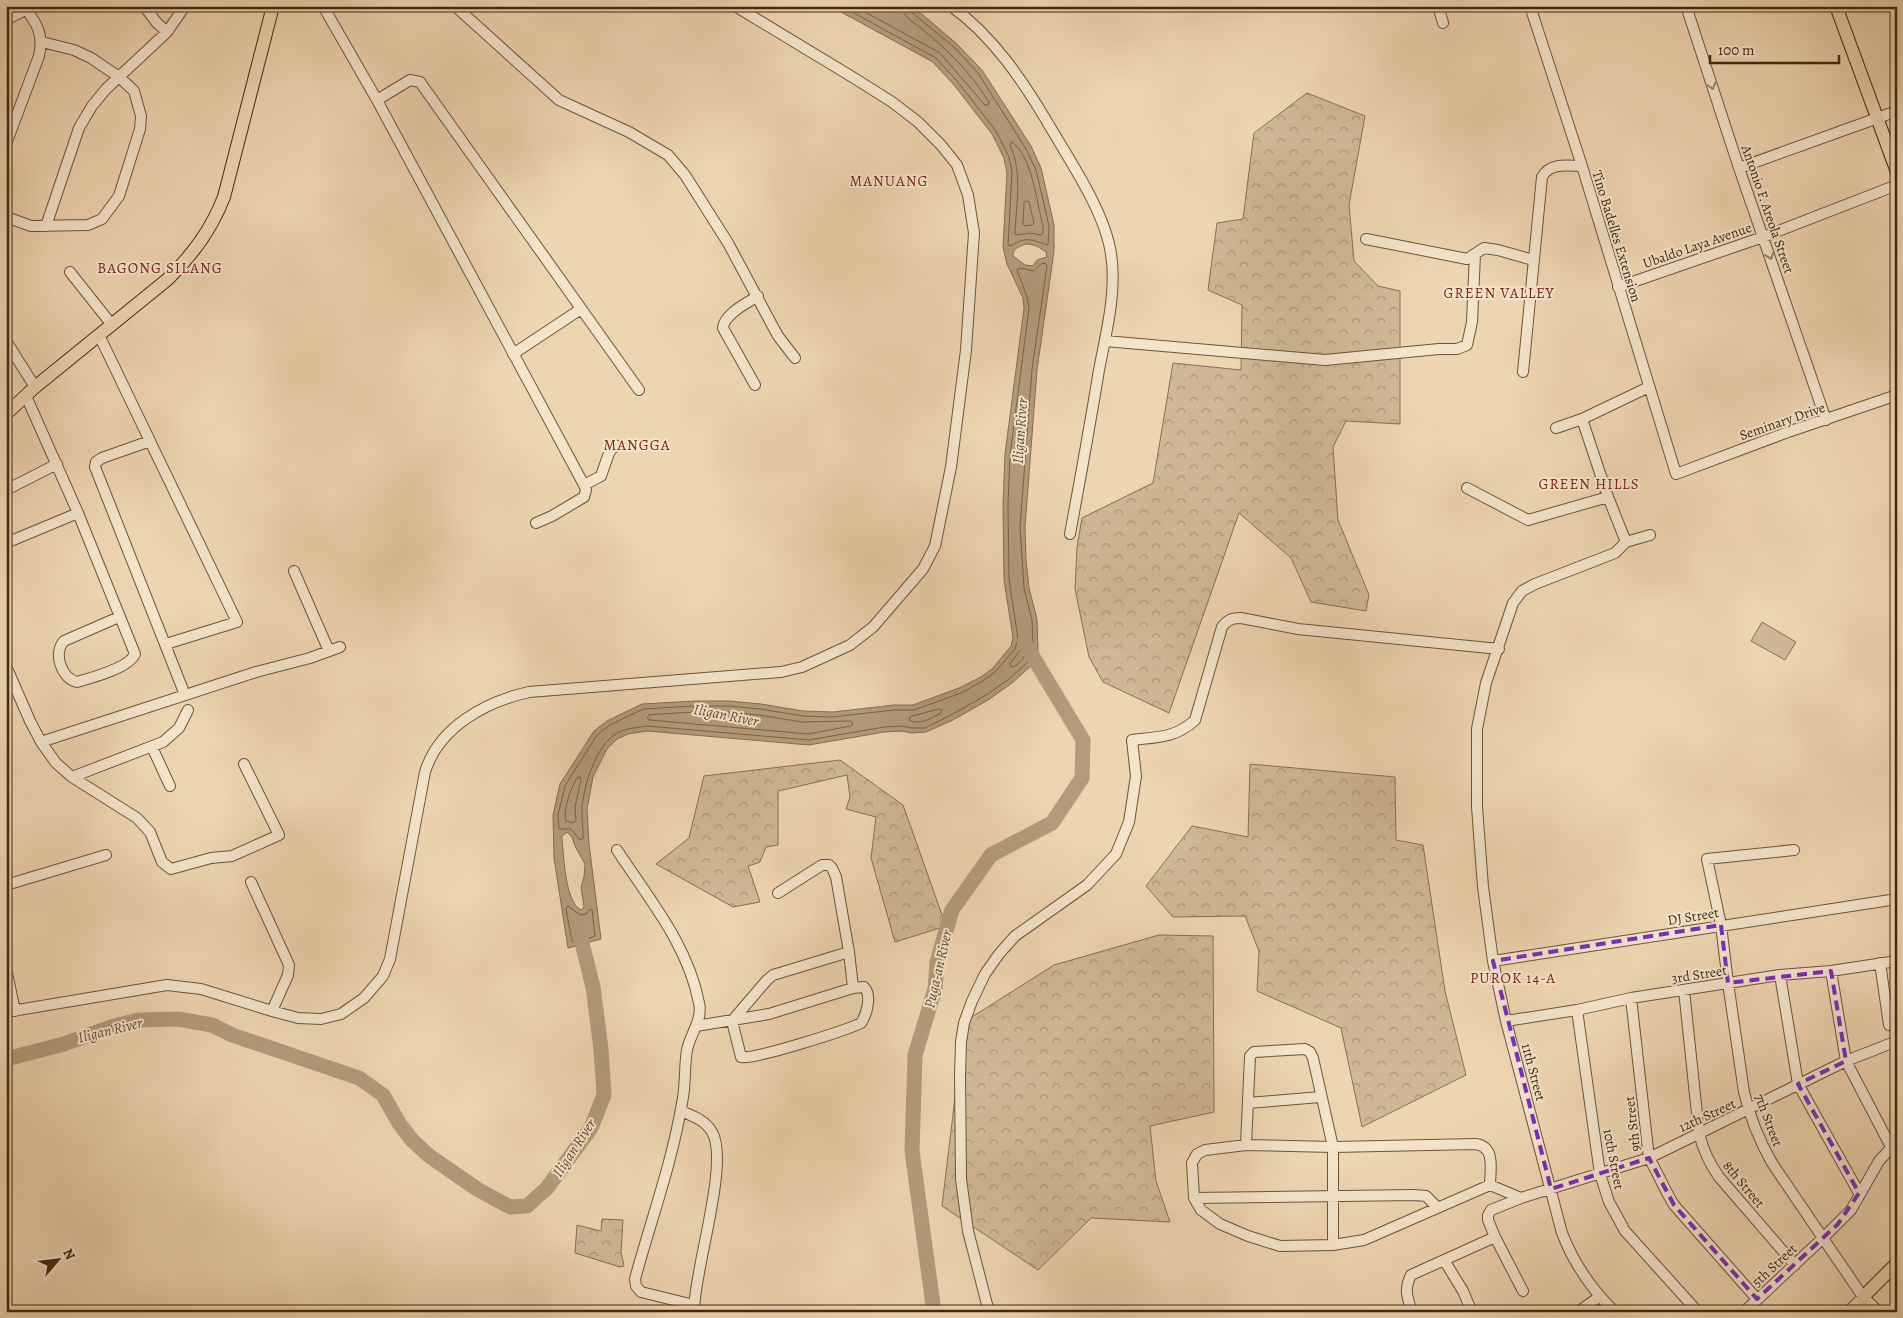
<svg xmlns="http://www.w3.org/2000/svg" width="1903" height="1318" font-family="Alegreya,serif">
<defs>
<pattern id="forest-crowns" width="20" height="18" patternUnits="userSpaceOnUse" patternTransform="scale(1.25)"><rect width="20" height="18" fill="#d0b896"/><path d="M2 6a3 3 0 1 1 6 0M12 15a3 3 0 1 1 6 0" fill="none" stroke="#aa9679"/></pattern>
</defs>
<rect width="100%" height="100%" fill="#eed5b1"/>
<filter id="stains"><feTurbulence type="fractalNoise" baseFrequency=".004" numOctaves="4"/><feColorMatrix values="0 0 0 0 .2 0 0 0 0 .09 0 0 0 0 .02 0 0 0 .5 -.17"/></filter>
<radialGradient id="worn" r=".72"><stop offset=".6" stop-color="#630" stop-opacity="0"/><stop offset="1" stop-color="#630" stop-opacity=".3"/></radialGradient>
<!-- green -->
<path fill="#d0b896" stroke="#887054" d="M1762,622L1796,642L1785,660L1751,641Z"/>
<!-- forest -->
<path fill="url(#forest-crowns)" stroke="#887054" d="M1307,93L1365,116L1349,205L1354,261L1378,286L1400,291V424L1346,421L1333,447L1338,520L1369,595L1366,611L1311,602L1291,558L1239,513L1169,713L1103,682L1089,657L1075,589L1077,547L1082,518L1153,483L1173,363L1241,370L1242,305L1208,290L1217,223L1243,219L1254,133Z
M840,760L903,805L946,926L895,942L871,858L876,817L846,809L850,797L847,775L778,791V845L766,847L760,862L748,866L760,902L733,907L656,864L689,838L704,776Z
M1250,764L1395,777L1396,840L1423,845L1445,991L1466,1075L1362,1127L1341,1028L1257,991L1259,951L1245,916L1173,917L1146,886L1192,826L1248,837Z
M1159,935L1213,936L1214,1112L1150,1126L1156,1181L1170,1222L1091,1218L1038,1270L942,1206L964,1022L1054,965Z
M602,1219L623,1220L621,1252L624,1266L620,1267L575,1253L577,1225L601,1231Z"/>
<!-- water -->
<path fill="#b39b7b" stroke="#856d51" fill-rule="evenodd" d="M830,6H911L923,15L957,44L982,70L1031,146L1041,168L1054,225V251L1037,370L1025,527L1026,560L1029,588L1037,619L1038,653L1033,664L1012,683L988,700L953,720L926,732L912,733L902,731L884,732L809,745L647,731L628,734L617,739L607,749L593,777L587,809L589,844L601,939L568,948L554,858L553,815L560,784L594,731L607,721L642,704L694,701H729L761,704L803,711L833,712L894,705H913L959,688L981,677L993,668L1011,646L1013,638L1004,580L1003,505L1005,454L1024,308L1023,298L1007,264L1003,247L1007,173L1004,158L992,134L954,85L933,62ZM1025,244C1034,244 1039,247 1046,252L1047,257L1037,260L1033,266L1025,265L1013,256C1012,249 1019,247 1025,244ZM567,832L572,837L575,846L585,864L584,877L581,887L584,907L581,910C565,902 564,857 562,840V836Z"/>
<g fill="none" stroke-linecap="round" stroke-linejoin="round">
<!-- shore -->
<path stroke="#7a6246" stroke-width="1" d="M841,6L936,58L958,82L996,131L1009,157L1012,172L1008,245L1011,246C1027,235 1033,241 1048,245L1049,226L1036,170L1026,149L978,73L954,47L911,12L909,6
M854,6L940,53L985,105H988L989,102C969,71 950,52 922,29C914,22 903,18 902,6
M1012,142C1032,155 1037,204 1043,226V233L1041,235L1030,233L1017,235L1015,234C1016,204 1023,173 1010,145Z
M1026,201L1029,202L1034,223L1032,225L1025,226L1023,224L1024,203Z
M1041,264L1045,263L1047,266L1032,369L1020,527L1024,588L1032,620L1033,643V652L1029,661L1009,679L986,695L951,715L925,728H912L902,726L884,727L809,740L647,726C636,728 623,728 614,735C595,749 584,785 582,808C581,818 584,829 583,839H579L571,829H559L558,815L565,786L597,735L610,725L643,709L694,706H729L760,709L803,716L832,717L894,710H914L961,693L983,681L996,671L1015,649L1018,639L1009,579L1008,505L1010,455L1029,308L1027,297L1017,270L1020,268L1034,271Z
M1023,647L1027,649C1025,657 1019,666 1011,667L1010,664Z
M939,709L942,710L941,713C931,718 919,726 909,720L910,717Z
M694,712H729L759,715L802,722L851,721L853,724L851,726L808,734L650,720L647,718L649,715Z
M580,777L581,780L575,807L576,821L573,823L566,821C562,812 571,787 577,778Z
M568,906L580,915L586,914L590,909L592,910L595,936L582,941H572L566,909Z"/>
<!-- river -->
<path stroke="#b39b7b" stroke-width="15" d="M6,1059L64,1044L111,1027L138,1020L178,1019L212,1025L232,1035L359,1078L383,1095L399,1123L411,1139L428,1155L477,1189L510,1207L527,1206L547,1188L591,1128L604,1095L601,1049L593,987L578,927
M934,1312L912,1151L915,1055L935,989L937,962L952,910L991,855L1052,823L1082,778L1083,740L1024,642"/>
<!-- minor casing -->
<g stroke="#6c5439" stroke-width="12">
<path id="minor" d="M144,6L157,23L167,32
M323,6L377,100L584,485L586,490L584,497L552,516L536,523
M455,6L559,100L629,132L668,155L685,175L728,243L778,336L795,358
M951,6C993,36 1023,81 1049,125C1070,161 1105,212 1111,254C1117,292 1106,333 1099,370C1090,425 1080,480 1070,534
M1438,6L1443,23
M1530,6L1582,166L1676,474L1788,432L1897,395
M1686,6L1739,168L1826,420
M6,20L27,9
M377,100L410,80L420,82L639,390
M6,144L39,56C44,34 37,24 24,6
M1739,168L1897,111
M6,217L31,226L88,225L102,219L119,196L140,129L141,116L134,91L119,77L91,58L74,50L42,42
M46,226L79,128L92,106L106,89L167,32L185,6
M1366,239L1467,259L1484,248L1498,250L1533,260
M70,272L112,325
M1618,287L1763,237L1897,185
M99,335L237,622L166,644
M6,341L35,387
M1105,341L1325,360L1439,349H1457L1467,345L1472,322L1475,254
M513,354L581,309
M1523,372L1542,177C1550,162 1568,166 1582,166
M755,385L723,328C724,314 747,303 758,296
M26,396L78,513L135,654C129,668 91,678 77,682C61,678 53,653 64,641L119,617
M1582,419L1608,497L1626,542
M1556,428L1582,419L1649,387
M150,441L102,458L96,462L95,467L185,695
M584,485L601,476L609,453L615,445
M1467,488L1528,520L1608,497
M6,490L57,464
M6,543L78,513
M294,571L329,651
M6,666L30,721L41,742L56,763L72,777L137,818L150,832L162,862L171,869L211,858L232,856L279,835L244,764
M41,742L256,672L310,658L340,647
M152,747L170,786
M72,777L163,742L179,728L188,710
M617,850C649,899 688,945 699,1003C703,1020 690,1034 687,1050C684,1068 686,1085 682,1103C672,1163 651,1220 635,1279L636,1286L641,1292L694,1305
M1794,850L1707,859L1721,925L1728,983L1744,1092C1750,1118 1759,1140 1772,1163L1863,1297L1879,1312
M251,882L289,965L288,975L272,1011
M6,885L106,855
M849,952L773,975L767,980L732,1021L741,1057C754,1060 847,1030 861,1023C867,1014 872,995 864,987L853,988
M1493,961L1897,899
M1880,963L1889,1025
M6,968L15,1011
M1831,971L1846,1061L1891,1147
M1780,975L1798,1084L1859,1193
M1684,990L1699,1133C1703,1150 1709,1163 1719,1177L1795,1265
M1631,998L1649,1158C1658,1173 1664,1189 1674,1205L1757,1299
M1577,1010L1600,1174L1609,1202L1625,1231L1698,1312
M6,1012L167,985L201,989L272,1011L298,1018L321,1019L341,1014L364,998L383,976L390,959L425,772C439,727 485,702 529,692L781,672L802,667L850,645L873,627L923,569L935,546L951,467L966,350L974,233L968,195L957,165L941,145L918,122L892,102L854,78L735,6
M1506,1021L1577,1010L1631,998L1780,975L1831,971L1897,961
M696,1026L769,1014L853,988L849,952L836,877L832,868L829,865H822L778,893
M1248,1103L1320,1097
M681,1111C693,1116 705,1120 712,1132C730,1162 694,1270 694,1311
M1246,1145L1250,1056L1254,1052L1305,1049L1310,1052L1313,1058L1333,1147V1245
M1490,1185C1490,1170 1496,1147 1476,1144L1333,1147L1246,1145L1205,1150L1197,1154L1192,1163L1194,1198L1201,1210L1220,1224L1248,1236L1280,1246L1333,1245L1364,1240L1490,1185L1521,1198
M1194,1198L1414,1195L1426,1196L1437,1207
M1444,1260L1463,1291L1472,1312
M1523,1291L1495,1237L1488,1220V1215L1491,1210L1521,1198L1649,1158L1846,1061L1897,1041
M989,1312L968,1231L961,1179L960,1075L961,1042L964,1023L972,1001L985,974L999,954L1015,936L1087,885L1116,854L1129,822L1136,776L1132,740C1157,737 1176,738 1195,720L1222,627C1227,620 1232,618 1241,618L1298,629L1499,649
M1412,1312C1407,1297 1404,1289 1411,1275L1495,1237
M1578,1312L1599,1297
M1615,1312C1591,1289 1574,1264 1562,1233L1506,1021L1493,961L1483,887L1477,807V729L1486,683L1513,603L1522,591L1535,584L1615,553L1626,542L1650,535
M1744,1312L1823,1238L1851,1210L1879,1161L1897,1141
M1848,1312L1863,1297"/>
</g>
<!-- major casing -->
<g stroke="#402911" stroke-width="14">
<path id="major" d="M1836,6L1897,172
M6,414L35,387L168,279C193,254 211,230 224,197L273,6
M1866,1312L1863,1297L1897,1263"/>
</g>
<!-- minor -->
<use href="#minor" stroke="#f4e4cc" stroke-width="10"/>
<!-- major -->
<use href="#major" stroke="#eed5b1" stroke-width="12"/>
</g>
<!-- one-way arrows -->
<defs><path id="oneway-chevron" d="M-2-3.5L2.5 0L-2 3.5" fill="none" stroke-width="1.6" stroke-linecap="round" stroke-linejoin="round" transform="scale(1.25)"/></defs>
<g stroke="#9a866e">
<use href="#oneway-chevron" transform="translate(1712 86) rotate(72)"/>
<use href="#oneway-chevron" transform="translate(1770 256) rotate(71)"/>
</g>
<!-- marked area -->
<path fill="none" stroke="#7b2cbf" stroke-width="4" stroke-dasharray="10 6" stroke-linejoin="round" d="M1721,925L1728,983L1831,971L1846,1061L1798,1084L1859,1193L1838,1224L1757,1299L1674,1205L1649,1158L1551,1189L1493,961Z"/>
<g text-anchor="middle" stroke-width="4" stroke-linejoin="round" paint-order="stroke">
<!-- street labels -->
<g font-size="14" fill="#402911" stroke="#f4e4cc">
<text transform="translate(1768 209) rotate(71)" y="5">Antonio F. Areola Street</text>
<text transform="translate(1617 236) rotate(73)" y="5">Tino Badelles Extension</text>
<text transform="translate(1697 245) rotate(-19)" y="5">Ubaldo Laya Avenue</text>
<text transform="translate(1782 421) rotate(-19)" y="5">Seminary Drive</text>
<text transform="translate(1693 916) rotate(-9)" y="5">DJ Street</text>
<text transform="translate(1699 974) rotate(-9)" y="5">3rd Street</text>
<text transform="translate(1534 1072) rotate(75)" y="5">11th Street</text>
<text transform="translate(1707 1115) rotate(-25)" y="5">12th Street</text>
<text transform="translate(1769 1120) rotate(69)" y="5">7th Street</text>
<text transform="translate(1632 1124) rotate(-97)" y="5">9th Street</text>
<text transform="translate(1614 1159) rotate(79)" y="5">10th Street</text>
<text transform="translate(1744 1184) rotate(50)" y="5">8th Street</text>
<text transform="translate(1774 1265) rotate(-43)" y="5">5th Street</text>
</g>
<!-- neighbourhood labels -->
<g font-size="15" letter-spacing="1" fill="#7a1f14" stroke="#f4e4cc">
<text x="889" y="186">MANUANG</text>
<text x="160" y="273">BAGONG SILANG</text>
<text x="1499" y="298">GREEN VALLEY</text>
<text x="637" y="450">MANGGA</text>
<text x="1589" y="489">GREEN HILLS</text>
<text x="1513" y="983">PUROK 14-A</text>
</g>
<!-- water labels -->
<g font-size="15" font-style="italic" fill="#624b31" stroke="#f4e4cc">
<text transform="translate(1020 431) rotate(-86)" y="5">Iligan River</text>
<text transform="translate(726 715) rotate(11)" y="5">Iligan River</text>
<text transform="translate(938 969) rotate(-77)" y="5">Puga-an River</text>
<text transform="translate(110 1030) rotate(-14)" y="5">Iligan River</text>
<text transform="translate(574 1148) rotate(-57)" y="5">Iligan River</text>
</g>
</g>
<!-- margin -->
<rect width="1903" height="1318" fill="none" stroke="#eed5b1" stroke-width="25"/>
<rect x="8" y="8" width="1888" height="1303" fill="none" stroke="#402911" stroke-width="2.5"/>
<rect x="12" y="12" width="1878" height="1293" fill="none" stroke="#402911"/>
<!-- north arrow -->
<g transform="translate(58 1260) rotate(62)" stroke="#f4e4cc" stroke-width="4" paint-order="stroke">
<path d="M0-4L9 19L0 12L-9 19Z" fill="#402911"/>
<text y="-8" font-size="14" font-weight="bold" text-anchor="middle" fill="#402911">N</text>
</g>
<!-- scale -->
<path d="M1710 55v8h129v-8" fill="none" stroke="#402911" stroke-width="2.5"/>
<text x="1718" y="55" font-size="15" fill="#402911" stroke="#f4e4cc" stroke-width="4" paint-order="stroke">100 m</text>
<rect width="100%" height="100%" filter="url(#stains)"/>
<rect width="100%" height="100%" fill="url(#worn)"/>
</svg>
